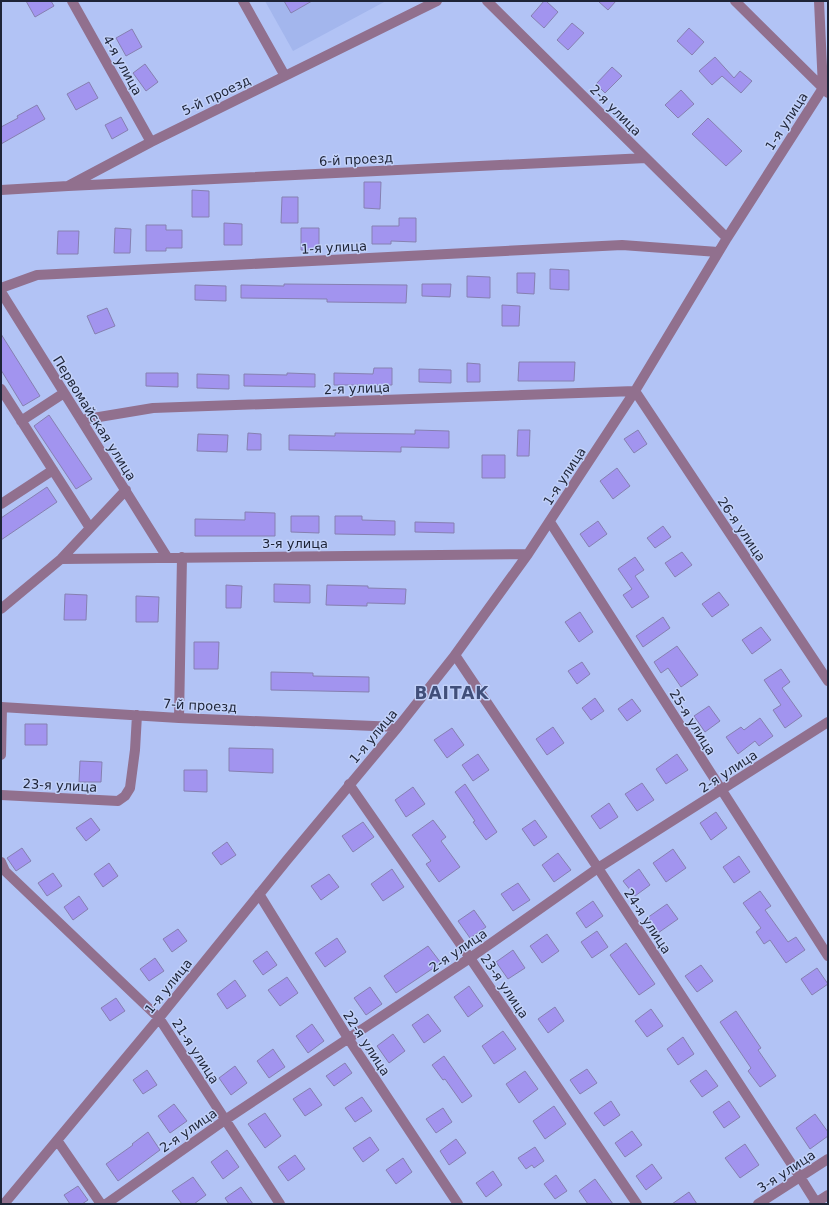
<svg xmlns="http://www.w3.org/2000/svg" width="829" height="1205" font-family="'DejaVu Sans',sans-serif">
<rect width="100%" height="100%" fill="#b2c3f5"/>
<!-- built -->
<path fill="#a3b6ed" d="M265,1H386L293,51Z"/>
<!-- building -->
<path fill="#a294ef" stroke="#8680b1" d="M26,1H51L54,6L35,17Z
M284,1H312L291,13Z
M544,1H546L558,12L544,28L531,16Z
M598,1H616L608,10Z
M572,23L584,33L568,50L557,40Z
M689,28L704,42L692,55L677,41Z
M132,29L142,47L126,56L116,38Z
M715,57L734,78L740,71L752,81L741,93L722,76L712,85L699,71Z
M145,64L158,82L146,91L133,73Z
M612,67L622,76L605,93L596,84Z
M89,82L98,98L76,110L67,94Z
M681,90L694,104L678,118L665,105Z
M37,105L45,119L1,144V127L18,118L17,116Z
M121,117L128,130L112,139L105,125Z
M708,118L742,151L726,166L692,134Z
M364,182H381L380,209L364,208Z
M192,190L209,191V217H192Z
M282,197H298V223H281Z
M399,218H416V242L391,241V244H372V226H399Z
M224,223L242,224V245H224Z
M146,225H166V230H182V248H166V251H146Z
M115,228L131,229L130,253H114Z
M301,228H319V250H301Z
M58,231H79L78,254H57Z
M550,269L569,270V290L550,289Z
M517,273H535L534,294L517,293Z
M467,276L490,277V298L467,297Z
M284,284L407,285L406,303L327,302V299L241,298V285L284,286Z
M422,284H451L450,297L422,296Z
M195,285L226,286V301L195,300Z
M502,305L520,306L519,326H502Z
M107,308L115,326L95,334L87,316Z
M1,334L40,396L23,406L1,370Z
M519,362H575L574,381H518Z
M467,363L480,364V382H467Z
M374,368H392V385H334V373L373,374Z
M419,369L451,370V383L419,382Z
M146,373H178V387L146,386Z
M287,373L315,374V387L244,386V374L287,375Z
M197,374L229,375V389L197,388Z
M49,415L92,479L76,489L34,426Z
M415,430L449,431V448L401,447V452L289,450V435L335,436V433L415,434Z
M518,430H530L529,456H517Z
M638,430L647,444L634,453L624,439Z
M248,433L261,434V450H247Z
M198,434L228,435L227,452L197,451Z
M482,455H505V478H482Z
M617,468L630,486L613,499L600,481Z
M47,487L57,502L1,540V518Z
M245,512L275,513V536H195V519L245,520Z
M291,516H319V533L291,532Z
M335,516H362V520L395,521V535L335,534Z
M598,521L607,534L589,547L580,534Z
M415,522L454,523V533L415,532Z
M663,526L671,537L655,548L647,538Z
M682,552L692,565L675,577L665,563Z
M635,557L644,570L635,576L649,597L632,608L623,595L632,589L618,569Z
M274,584L310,585V603L274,602Z
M226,585L242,586L241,608H226Z
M327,585L368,586V588L406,589L405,604L367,603V606L326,605Z
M719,592L729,605L712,617L702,604Z
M65,594L87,595L86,620H64Z
M136,596L159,597L158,622H136Z
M580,612L593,632L579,642L565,622Z
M663,617L670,628L643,647L636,636Z
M761,627L771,640L752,654L742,640Z
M194,642H219L218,669H194Z
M677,646L698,675L681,687L668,668L661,673L654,662Z
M582,662L590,674L577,684L568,671Z
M781,669L790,682L782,688L802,716L785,728L773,710L781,705L764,680Z
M271,672L313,673V676L369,677V692L271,690Z
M595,698L604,711L591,720L582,708Z
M632,699L641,711L627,721L618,709Z
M709,706L720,721L705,732L694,716Z
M760,718L773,736L759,746L755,741L738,754L726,737L741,727L744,730Z
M25,724H47V745H25Z
M553,727L564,743L547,755L536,739Z
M452,728L464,745L447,758L434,740Z
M229,748L273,749V773L229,771Z
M478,754L489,770L473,781L462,765Z
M677,754L688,770L666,784L656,769Z
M80,761L102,762L101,782H79Z
M184,770H207V792L184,791Z
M642,783L654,800L637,811L625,794Z
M465,784L497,832L486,840L473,822L475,821L455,792Z
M413,787L425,804L406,817L395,800Z
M609,803L618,817L600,829L591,816Z
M716,812L727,828L711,840L700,823Z
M91,818L100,830L86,841L76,828Z
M433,820L446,837L441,841L460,867L439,882L426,864L431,861L412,835Z
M535,820L547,837L534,846L522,829Z
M363,822L374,837L353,852L342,836Z
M227,842L236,855L221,865L212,853Z
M22,848L31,861L16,871L7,858Z
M673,849L686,868L666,882L653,863Z
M558,853L571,870L554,882L542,865Z
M739,856L750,872L734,883L723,867Z
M109,863L118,876L103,887L94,874Z
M392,869L404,887L383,901L371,884Z
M639,869L650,885L635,896L623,881Z
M53,873L62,886L47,896L38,883Z
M329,874L339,887L321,900L311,886Z
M518,883L530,900L513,911L501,894Z
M760,891L771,906L765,910L788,942L796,937L805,950L786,963L770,940L764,944L756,932L761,928L743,903Z
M79,896L88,909L73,920L64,907Z
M593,901L603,916L586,928L576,913Z
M667,904L678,919L658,933L647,918Z
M474,910L486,927L470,938L458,921Z
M178,929L187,941L172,952L163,939Z
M597,931L608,947L592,958L581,942Z
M547,934L559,951L542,963L530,946Z
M337,938L346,952L325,967L315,953Z
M626,943L655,984L639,995L610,955Z
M428,946L441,963L396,993L384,976Z
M513,950L525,968L508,979L496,962Z
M267,951L277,965L263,975L253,961Z
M155,958L164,971L149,981L140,969Z
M701,965L713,981L697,992L685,976Z
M817,968L828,984L812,995L801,979Z
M287,977L298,993L280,1006L268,990Z
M235,980L246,996L227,1009L217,994Z
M469,986L483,1006L468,1017L454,997Z
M370,987L382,1004L366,1015L354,998Z
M116,998L125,1011L110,1021L101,1008Z
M555,1007L564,1021L548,1033L538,1019Z
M651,1009L663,1026L647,1037L635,1021Z
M736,1011L761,1048L758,1050L776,1076L760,1087L748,1071L751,1068L720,1022Z
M428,1014L441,1031L424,1043L412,1025Z
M312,1024L324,1041L308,1053L296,1036Z
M503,1031L516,1049L494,1064L482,1046Z
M393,1034L405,1051L389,1063L377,1046Z
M683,1037L694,1054L678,1065L667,1049Z
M273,1049L285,1067L269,1078L257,1061Z
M444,1056L472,1096L462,1103L445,1079L443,1080L432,1065Z
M345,1063L352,1073L334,1086L326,1076Z
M235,1066L247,1083L231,1095L219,1078Z
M587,1069L597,1083L580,1094L570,1080Z
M147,1070L157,1085L143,1094L133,1080Z
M706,1070L718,1086L702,1097L690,1081Z
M525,1071L538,1089L519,1103L506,1084Z
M310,1088L322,1105L305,1116L293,1099Z
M362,1097L372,1111L355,1122L345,1108Z
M611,1101L620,1115L604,1126L594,1113Z
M729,1101L740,1117L724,1128L713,1112Z
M174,1104L187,1121L170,1133L158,1116Z
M554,1106L566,1124L545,1139L533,1121Z
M443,1108L452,1122L436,1133L426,1119Z
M265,1113L281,1136L265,1148L248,1124Z
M815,1114L828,1132V1136L810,1149L796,1128Z
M632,1131L642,1145L625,1157L615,1143Z
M148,1132L160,1150L118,1181L106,1164L133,1145L132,1144Z
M370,1137L379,1150L363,1162L353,1148Z
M456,1139L466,1153L449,1165L440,1151Z
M745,1144L759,1165L740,1178L725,1158Z
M535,1147L544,1161L534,1168L532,1165L526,1169L518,1158Z
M227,1150L239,1167L223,1179L211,1162Z
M295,1155L305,1169L288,1181L278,1167Z
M403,1158L412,1172L396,1184L386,1170Z
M652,1164L662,1178L646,1190L636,1176Z
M493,1171L502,1185L486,1197L476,1183Z
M556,1175L567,1191L555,1199L544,1184Z
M193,1177L206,1195L194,1204H182L172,1191Z
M595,1179L613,1204H588L579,1191Z
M78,1186L88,1200L82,1204H70L64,1195Z
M241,1187L253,1204H229L225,1198Z
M689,1192L697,1204H672Z"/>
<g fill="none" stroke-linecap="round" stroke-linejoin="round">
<!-- minor -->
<path stroke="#91708e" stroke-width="10" d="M72,1L151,142
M243,1L285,76
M487,1L727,238
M735,1L828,93
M819,1L823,88
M68,186L646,158
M1,190L68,186L151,142L437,1
M1,288L37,275L622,245L718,252
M1,292L167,557
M1,389L90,528
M81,420L153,408L635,391L828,681
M21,421L64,393
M1,504L53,470
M550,522L828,956
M61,559L528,554
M1,609L61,559L126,490
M455,655L598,868L800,1177L817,1204
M1,707L179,718L398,727
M179,718L182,557
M1,755L2,707
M349,784L470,958L637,1204
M1,795L118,801L125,796L130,788L135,750L137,715
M1,862L5,871L159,1018L280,1204
M259,894L348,1038L458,1204
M57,1140L101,1204
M4,1204L159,1018L287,860L398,727L455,655L528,554L635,391L727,238L823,88
M106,1204L225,1120L470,958L598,868L828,722
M758,1204L828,1159
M814,1204L828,1195"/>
</g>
<g text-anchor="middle" stroke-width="3" stroke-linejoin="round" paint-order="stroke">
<!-- street labels -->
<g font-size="13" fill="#1e2437" stroke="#c2d1f9">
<text transform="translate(123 65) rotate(61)" y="5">4-я улица</text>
<text transform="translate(216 95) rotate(-26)" y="5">5-й проезд</text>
<text transform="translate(616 110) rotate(45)" y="5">2-я улица</text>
<text transform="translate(786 121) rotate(-57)" y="5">1-я улица</text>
<text transform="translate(356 159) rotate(-3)" y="5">6-й проезд</text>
<text transform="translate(334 247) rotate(-3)" y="5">1-я улица</text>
<text transform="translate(357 388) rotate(-2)" y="5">2-я улица</text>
<text transform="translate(95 418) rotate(58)" y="5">Первомайская улица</text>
<text transform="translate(564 476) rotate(-57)" y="5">1-я улица</text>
<text transform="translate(742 529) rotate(56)" y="5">26-я улица</text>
<text x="295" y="548">3-я улица</text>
<text transform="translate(200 705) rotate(3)" y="5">7-й проезд</text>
<text transform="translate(693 722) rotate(58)" y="5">25-я улица</text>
<text transform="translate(373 736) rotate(-50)" y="5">1-я улица</text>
<text transform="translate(728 771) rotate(-33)" y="5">2-я улица</text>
<text transform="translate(60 785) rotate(3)" y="5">23-я улица</text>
<text transform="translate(648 921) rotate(57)" y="5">24-я улица</text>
<text transform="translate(458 950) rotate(-34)" y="5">2-я улица</text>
<text transform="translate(168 986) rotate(-51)" y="5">1-я улица</text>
<text transform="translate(505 986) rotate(56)" y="5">23-я улица</text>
<text transform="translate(367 1043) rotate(57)" y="5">22-я улица</text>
<text transform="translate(196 1051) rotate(57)" y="5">21-я улица</text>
<text transform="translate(188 1130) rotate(-35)" y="5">2-я улица</text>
<text transform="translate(786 1171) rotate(-33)" y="5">3-я улица</text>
</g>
<!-- district labels -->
<g font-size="17" font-weight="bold" letter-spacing="1" fill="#414f7a" stroke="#c2d1f9">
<text x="452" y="699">BAITAK</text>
</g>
</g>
<!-- border -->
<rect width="829" height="1205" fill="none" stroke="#1e2437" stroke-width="4"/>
</svg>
